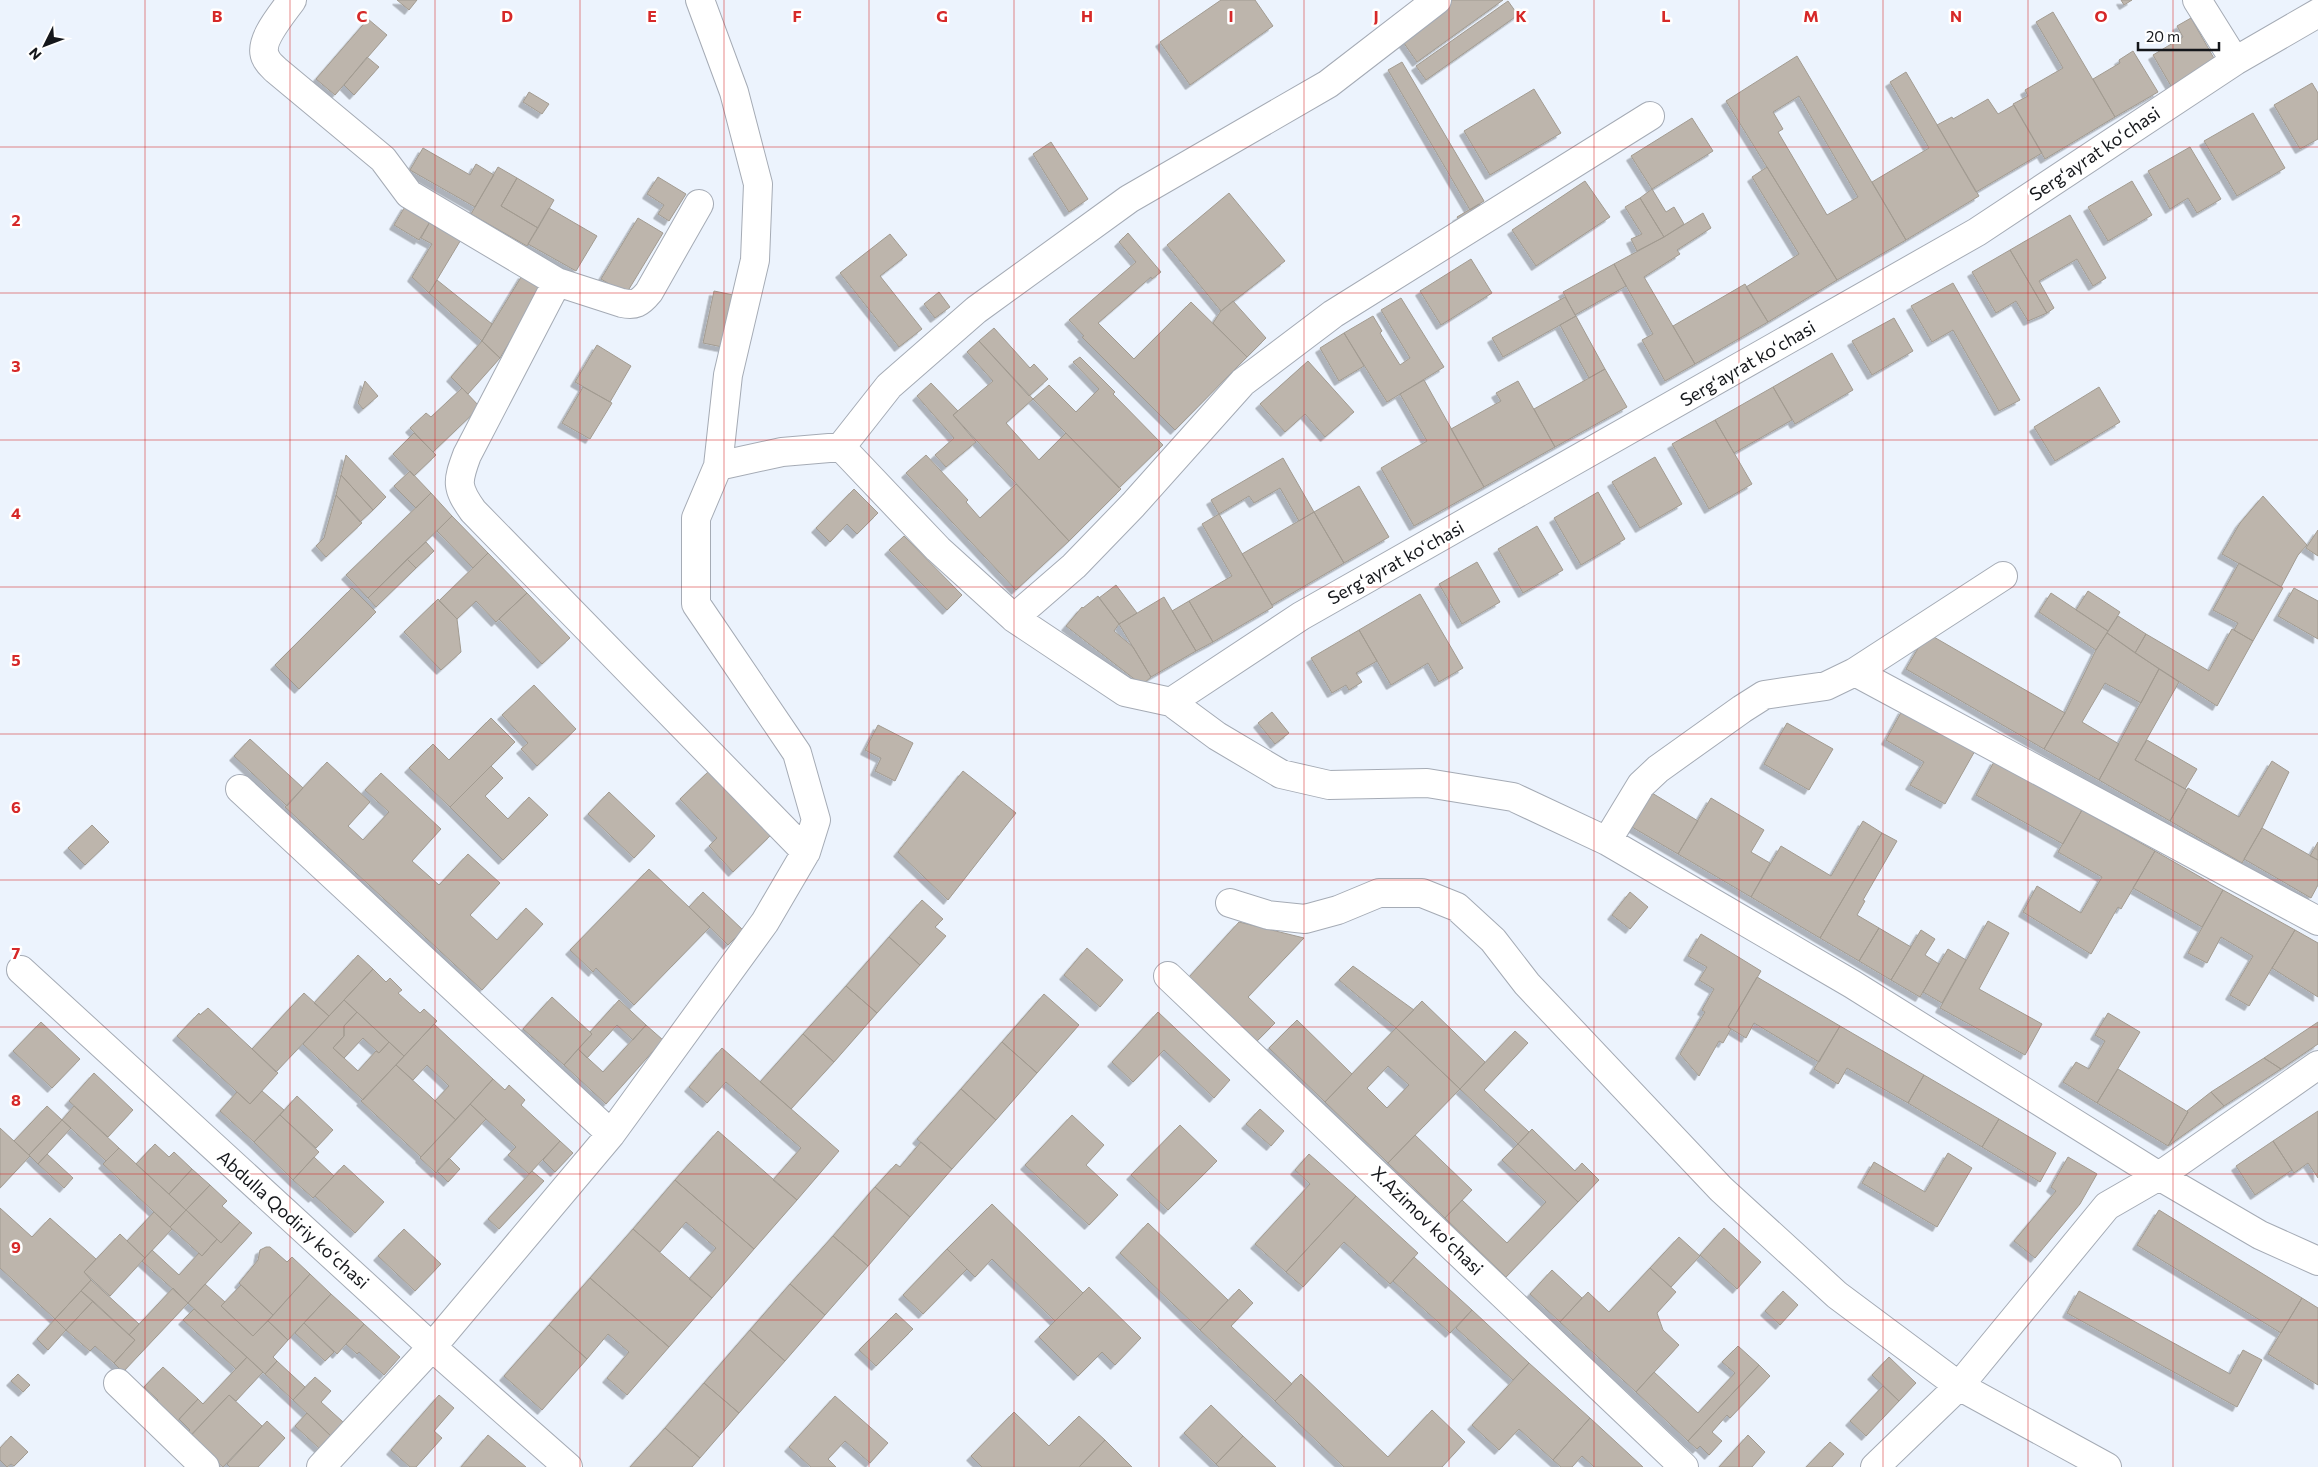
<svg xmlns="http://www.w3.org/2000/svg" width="2318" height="1467" font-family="Commissioner,sans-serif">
<defs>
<filter id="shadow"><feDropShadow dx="-4.5" dy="4.5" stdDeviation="0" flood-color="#0004"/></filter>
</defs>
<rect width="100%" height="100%" fill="#ecf3fd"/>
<!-- building -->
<path fill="#bdb5ac" stroke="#a29b91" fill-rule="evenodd" filter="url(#shadow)" d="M397,0H417L409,10Z
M1221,0H1255L1273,26L1190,85L1160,42Z
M1450,0H1503L1417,62L1399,36Z
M2121,0H2132L2124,5Z
M1508,1L1518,15L1426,80L1416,66Z
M2053,12L2115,117L2045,159L2013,104L2028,96L2025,90L2063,68L2036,22Z
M2191,18L2215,60L2171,86L2153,55L2183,37L2177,26Z
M368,19L387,35L335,95L316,79Z
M2133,51L2158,92L2115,117L2093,79L2120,63L2119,60Z
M1797,56L1906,240L1837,280L1726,101ZM1799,96L1858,197L1827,215L1778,132L1783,129L1773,112Z
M367,57L379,67L354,95L344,85Z
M1402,62L1484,201L1470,210L1388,70Z
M1906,72L1979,196L1906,240L1872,182L1929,148L1890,82Z
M2312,83L2318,93V139L2300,149L2274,105Z
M1534,89L1561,133L1490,175L1464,131Z
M529,92L549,104L542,114L523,102Z
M1988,99L1998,114L2014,105L2042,153L1976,192L1937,125L1952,117L1953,119Z
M2253,113L2285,168L2237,196L2204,141Z
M1692,118L1713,151L1652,189L1631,156Z
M1051,142L1088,199L1069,212L1033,154Z
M2190,147L2221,199L2197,213L2188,198L2170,209L2148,171Z
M423,148L470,175L476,164L494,175L475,207L410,170Z
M498,167L517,178L501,206L538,228L527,246L471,214Z
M1767,167L1837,280L1768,322L1746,287L1799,254L1752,177Z
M658,177L686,194L669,221L658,214L664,205L647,194Z
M517,178L554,200L538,228L501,206Z
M1585,181L1610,217L1536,266L1512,230Z
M2132,181L2152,215L2108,241L2088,207Z
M1652,189L1666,212L1674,207L1684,224L1664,237L1640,198Z
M1229,193L1285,261L1221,311L1167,245Z
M1640,198L1664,237L1637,251L1631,239L1642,234L1625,207Z
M1479,204L1485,216L1464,228L1457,217Z
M406,205L431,220L419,240L394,225Z
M549,208L597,236L576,271L528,244Z
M1703,213L1711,228L1677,250L1680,254L1644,277L1695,364L1665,381L1642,340L1653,334L1614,264L1664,237Z
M2070,215L2106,278L2093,286L2077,259L2039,281L2054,308L2047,313L2010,250Z
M638,218L663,233L626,294L601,279Z
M431,220L462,238L429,293L412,277L432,244L421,238Z
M1128,233L1161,272L1152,279L1151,277L1098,323L1134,359L1191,302L1247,357L1175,430L1082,337L1084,336L1069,320L1136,262L1119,242Z
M890,234L907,255L880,276L922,329L899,347L840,273Z
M2010,250L2047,313L2028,321L2016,301L1996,313L1972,272Z
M1471,259L1492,293L1441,325L1420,291Z
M1614,264L1626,286L1575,315L1563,292Z
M523,274L543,286L500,358L482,341Z
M437,280L492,324L482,341L429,293Z
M1953,283L2020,400L1999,411L1953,330L1932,342L1911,306Z
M1745,284L1768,322L1695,364L1673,326Z
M714,291L738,296L727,348L703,343Z
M939,292L950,307L935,318L924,304Z
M1565,297L1576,316L1503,357L1492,338Z
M1401,298L1444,367L1387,402L1344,333L1373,316L1382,331L1380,333L1400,365L1410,358L1381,310Z
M1233,301L1266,338L1247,357L1213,323L1221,311Z
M1576,316L1605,369L1589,378L1560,325Z
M1894,318L1913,351L1872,375L1852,341Z
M994,328L1030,368L1034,364L1048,379L1029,396L979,341Z
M1344,333L1364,366L1339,381L1320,348Z
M482,341L500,358L468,394L451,377Z
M979,341L1033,399L1006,423L1039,460L1066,433L1121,489L1069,541L953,415L993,381L967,352Z
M597,345L631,366L610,402L575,382Z
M1832,353L1853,390L1795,424L1773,387Z
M1080,357L1115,392L1113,394L1163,445L1119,488L1033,399L1049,385L1076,412L1099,389L1073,362Z
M1308,361L1354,412L1325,437L1305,414L1285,432L1260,404Z
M1605,369L1627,407L1555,447L1534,409Z
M1424,380L1484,487L1414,526L1381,468L1427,441L1400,394Z
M365,381L378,396L363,409L358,403Z
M1518,381L1555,447L1484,487L1451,429L1501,401L1496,393Z
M931,383L958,411L953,415L976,442L946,467L935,455L954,438L917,396Z
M583,387L612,403L590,439L562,423Z
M1773,387L1792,420L1734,453L1715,420Z
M2099,387L2120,422L2055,461L2034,427Z
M462,388L480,407L433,452L410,428L426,413L431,417Z
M1715,420L1752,484L1709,509L1672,444Z
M414,433L436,455L414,476L393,454Z
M346,455L386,497L373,510L341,475Z
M926,455L968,500L966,502L980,518L1016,484L1069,541L1016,590L906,473Z
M1655,457L1682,504L1640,528L1612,482Z
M1283,458L1314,512L1299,521L1280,488L1254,503L1249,496L1219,514L1211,500Z
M410,471L431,493L416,508L394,486Z
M341,475L373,510L360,522L336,495Z
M1359,486L1389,537L1344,563L1314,512Z
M854,489L878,513L857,534L847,524L830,542L816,528Z
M1598,492L1625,539L1581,565L1554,518Z
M431,493L452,516L368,598L346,575Z
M336,495L362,523L326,557L316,546L324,538Z
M2263,496L2307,545L2298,555L2281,587L2222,554L2240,523Z
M1314,512L1344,563L1272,605L1242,554Z
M1219,514L1273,607L1213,642L1189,601L1232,576L1202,524Z
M452,516L488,553L473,568L437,531Z
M1537,526L1563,570L1523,593L1498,549Z
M2318,530V556L2306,548Z
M904,536L962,595L947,610L889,550Z
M426,542L434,551L416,568L407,559Z
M488,553L527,593L496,622L476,601L457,619L439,601Z
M407,559L416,568L376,607L368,598Z
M1477,562L1500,602L1462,624L1439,584Z
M2239,563L2283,588L2253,641L2234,630L2238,623L2213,610Z
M1116,585L1137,613L1119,624L1099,598Z
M352,588L376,612L299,689L275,665Z
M2294,588L2318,601V639L2278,616Z
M2088,591L2120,612L2108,631L2076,610Z
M527,593L570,638L542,664L499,619Z
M2051,593L2108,631L2096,650L2039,612Z
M1420,594L1463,668L1439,682L1428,663L1391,685L1359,630Z
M1098,596L1119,624L1114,631L1133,647L1151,677L1142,685L1066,626L1082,607L1083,608Z
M1164,597L1196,651L1151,677L1119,624Z
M438,599L457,619L461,652L441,670L404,632Z
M1189,601L1213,642L1196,651L1172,611Z
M2118,616L2146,634L2135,653L2107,633Z
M2232,629L2253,641L2217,706L2135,653L2146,634L2209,671Z
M1359,630L1377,661L1356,673L1362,682L1349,690L1346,685L1332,693L1311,658Z
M1927,633L2065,713L2044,749L1906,669Z
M2107,633L2159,669L2141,703L2105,683L2082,722L2119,744L2099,780L2044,749L2065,713L2096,650Z
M2159,669L2179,682L2135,760L2187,790L2170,821L2099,780Z
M534,685L576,729L537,766L521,749L528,743L502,715Z
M1903,709L1976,749L1945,804L1910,785L1924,762L1886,740Z
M1272,712L1289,733L1275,744L1258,723Z
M491,718L515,742L450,807L409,768L433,744L449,760Z
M1787,723L1833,749L1809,790L1764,764Z
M878,725L913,743L895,781L875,771L881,758L865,750Z
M250,739L303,788L287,806L234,756Z
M2147,740L2197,769L2185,789L2135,760Z
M1995,760L2082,810L2063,844L1976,795Z
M2272,761L2289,772L2262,828L2242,863L2170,821L2188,788L2239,817Z
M327,762L370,802L348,826L363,840L389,812L365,790L381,773L441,829L412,861L439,885L468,854L500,883L470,915L497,940L526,908L543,924L482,990L285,807Z
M491,766L503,778L485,796L508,819L529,797L548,815L503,860L450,807Z
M710,770L772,834L733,872L709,846L717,838L680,799Z
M963,771L1016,813L948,900L898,852Z
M609,792L655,836L634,858L588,814Z
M1652,793L1698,821L1678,854L1632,827Z
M1711,798L1764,830L1751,852L1770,863L1751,897L1678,854Z
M2082,810L2155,851L2121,909L2118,907L2091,954L2023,912L2037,886L2081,913L2102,877L2058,852Z
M1863,821L1882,833L1820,938L1751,897L1781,846L1831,876Z
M92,825L109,842L85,865L68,848Z
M2262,828L2318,860V885L2311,898L2244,859Z
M1882,833L1897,841L1863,900L1865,901L1857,915L1879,928L1859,961L1820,938Z
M2318,842V860L2310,856Z
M2155,851L2223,890L2202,927L2133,888Z
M649,869L710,927L634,1005L596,968L593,972L570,950Z
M2223,890L2295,930L2249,1006L2230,995L2253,956L2221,937L2207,963L2188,953Z
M703,892L743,930L728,945L689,907Z
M1630,892L1648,907L1630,929L1612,915Z
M922,900L943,919L935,927L946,936L920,965L889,937Z
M1988,921L2009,933L1979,989L2042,1024L2025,1055L1940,1008Z
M1239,922L1304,938L1248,997L1275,1023L1257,1041L1189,977Z
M1879,928L1911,947L1891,980L1859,961Z
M1921,930L1935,939L1925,955L1939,964L1920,997L1891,980Z
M2295,930L2318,943V997L2272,968Z
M1701,934L1761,971L1728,1027L1731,1029L1723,1043L1719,1041L1699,1076L1680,1054L1705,1012L1702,1010L1714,989L1699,980L1707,967L1688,956Z
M889,937L920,965L877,1013L846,986Z
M1087,948L1123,980L1100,1007L1064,975Z
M1948,949L1966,960L1942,1003L1923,992Z
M358,955L373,969L329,1016L314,1003Z
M1353,966L1414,1010L1396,1028L1339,980Z
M373,969L386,982L390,978L402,990L398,993L420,1013L424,1009L437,1021L404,1056L344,1000Z
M1757,977L1840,1026L1819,1062L1754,1023L1746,1038L1728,1027Z
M846,986L877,1013L834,1062L803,1034Z
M304,993L329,1016L276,1072L252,1049Z
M1044,994L1079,1025L1037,1073L1002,1042Z
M552,997L592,1034L564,1065L523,1029Z
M344,1000L357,1012L344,1026V1036L333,1048L344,1058L358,1071L376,1051L379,1053L389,1042L404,1056L363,1100L303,1044Z
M619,1000L646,1025L633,1040L617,1025L587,1058L578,1049L592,1034L590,1032Z
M1422,1001L1485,1062L1460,1089L1396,1028Z
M208,1008L278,1073L250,1104L177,1036L199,1013L200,1015Z
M357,1012L389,1042L379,1053L363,1038L344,1058L333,1048L344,1036V1026Z
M1158,1012L1230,1080L1214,1098L1164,1050L1133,1082L1112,1062Z
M2108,1013L2140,1032L2097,1103L2063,1082L2076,1062L2089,1069L2105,1041L2095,1035Z
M1297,1020L1352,1074L1325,1102L1269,1048Z
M41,1022L80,1059L52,1088L13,1051Z
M2318,1022V1044L2281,1069L2264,1058Z
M434,1024L493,1079L456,1120L435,1101L449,1086L427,1065L413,1080L396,1065Z
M646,1025L663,1040L606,1104L564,1065L578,1049L603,1072Z
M1840,1026L1924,1075L1908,1103L1847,1068L1838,1084L1814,1069Z
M1396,1028L1460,1089L1388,1163L1325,1102ZM1388,1066L1409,1085L1387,1108L1367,1088Z
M1515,1031L1528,1043L1484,1090L1529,1132L1518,1144L1460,1089Z
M803,1034L834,1062L791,1109L760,1082Z
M1002,1042L1037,1073L996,1120L961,1089Z
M722,1048L839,1151L797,1200L773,1180L801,1148L726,1082L707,1103L689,1087Z
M2264,1058L2281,1069L2224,1106L2211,1092Z
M396,1065L456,1120L421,1157L361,1101Z
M2118,1069L2188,1112L2168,1146L2097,1103Z
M94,1073L133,1110L108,1137L69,1101Z
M1924,1075L1999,1119L1982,1147L1908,1103Z
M493,1079L505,1090L509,1085L525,1100L521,1105L560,1141L529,1174L508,1155L516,1147L470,1104Z
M961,1089L996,1120L952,1169L917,1139Z
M262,1091L284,1110L254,1142L220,1111L237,1092L250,1104Z
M2211,1092L2224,1106L2168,1146L2188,1112L2187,1111Z
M297,1096L333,1130L316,1148L280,1115Z
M470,1104L486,1119L436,1173L420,1158Z
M47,1106L62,1120L29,1155L14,1141Z
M74,1106L119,1148L106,1161L62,1120Z
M1260,1109L1284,1131L1271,1146L1246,1124Z
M2318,1111V1178L2308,1163L2294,1173L2273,1141Z
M280,1115L319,1152L293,1180L254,1142Z
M1072,1115L1104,1145L1086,1165L1118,1195L1089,1225L1025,1165Z
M1999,1119L2056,1153L2040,1182L1982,1147Z
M62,1120L71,1128L38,1164L29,1155Z
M1180,1125L1217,1161L1168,1210L1131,1175Z
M0,1128L30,1156L0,1188Z
M1532,1129L1575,1171L1582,1163L1599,1180L1578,1202L1518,1144Z
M718,1131L797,1200L754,1249L675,1180Z
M1415,1135L1472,1190L1445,1218L1388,1163Z
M560,1141L573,1153L555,1172L543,1160Z
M2273,1141L2292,1170L2255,1195L2236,1166Z
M921,1142L952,1169L910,1217L875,1187L896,1164L900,1167Z
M155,1144L169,1157L174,1152L192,1169L169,1194L136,1164Z
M1518,1144L1578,1202L1506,1277L1445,1218L1462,1200L1507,1243L1546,1202L1502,1160Z
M119,1148L186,1210L170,1227L103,1164Z
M1948,1153L1972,1168L1937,1227L1862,1183L1874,1162L1925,1192Z
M47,1154L73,1178L64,1188L38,1164Z
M1309,1154L1356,1196L1286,1272L1255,1244L1310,1184L1295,1170Z
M314,1157L334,1176L313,1198L293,1180Z
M2068,1157L2097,1174L2080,1204L2035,1258L2014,1241L2056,1191L2051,1187Z
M449,1158L460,1169L448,1182L437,1171Z
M344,1165L384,1202L355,1233L315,1196Z
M192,1169L210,1185L186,1210L169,1194Z
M532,1171L544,1181L499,1229L488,1219Z
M675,1180L754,1249L712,1298L689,1279L716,1248L686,1222L660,1252L633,1229Z
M210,1185L227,1201L222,1206L240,1222L221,1243L186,1210Z
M875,1187L910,1217L868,1266L833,1236Z
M1356,1196L1418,1253L1390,1284L1344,1242L1303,1287L1286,1272Z
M992,1204L1083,1293L1055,1321L992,1259L975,1277L947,1249Z
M0,1208L32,1237L50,1218L96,1259L84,1272L91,1280L55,1319L0,1268Z
M186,1210L217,1239L202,1256L170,1227Z
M2159,1210L2302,1298L2281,1333L2137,1245Z
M154,1212L172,1229L145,1258L127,1241Z
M240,1222L252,1233L188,1303L142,1261L152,1250L179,1275L199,1253L202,1256L217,1239L221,1243Z
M1148,1223L1228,1300L1200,1330L1120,1253Z
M1724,1228L1761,1262L1737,1289L1700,1255Z
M404,1229L441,1264L415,1291L378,1256Z
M633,1229L712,1298L669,1347L590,1278Z
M120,1234L145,1258L110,1296L84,1272Z
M833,1236L868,1266L825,1315L790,1284Z
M1679,1237L1700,1256L1671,1287L1650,1268Z
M266,1247H270L287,1262L292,1257L310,1274L273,1315L239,1283L258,1260L260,1250Z
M947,1249L967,1269L923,1314L903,1295Z
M1414,1257L1472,1310L1450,1333L1393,1281Z
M1650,1268L1676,1292L1657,1313L1663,1330L1679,1345L1636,1392L1560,1322L1588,1292L1609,1312Z
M1552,1270L1582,1298L1560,1322L1530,1294Z
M310,1274L331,1294L288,1340L268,1321Z
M590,1278L669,1347L627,1395L607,1378L629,1352L608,1334L587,1359L549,1325Z
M91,1280L139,1324L129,1335L81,1291Z
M205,1284L225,1302L221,1306L253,1336L268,1321L288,1340L273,1357L277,1361L265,1374L188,1303Z
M790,1284L825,1315L785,1361L750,1330Z
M241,1285L273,1315L253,1336L221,1306Z
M1089,1287L1141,1338L1115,1365L1102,1352L1078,1376L1039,1337Z
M173,1288L188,1303L123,1372L114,1363L135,1340L129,1335Z
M1239,1289L1253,1303L1231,1326L1292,1384L1275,1401L1200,1330Z
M81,1291L93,1301L66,1330L55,1319Z
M1783,1291L1798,1305L1780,1325L1765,1311Z
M2079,1291L2230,1374L2243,1350L2262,1360L2237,1407L2067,1313Z
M331,1294L364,1324L337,1354L304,1323Z
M2302,1298L2318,1308V1385L2268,1354Z
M93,1301L135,1340L114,1363L95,1346L90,1351L66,1330Z
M194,1309L247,1357L236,1369L183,1320Z
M1472,1310L1529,1363L1513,1380L1456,1328Z
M896,1313L913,1329L876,1366L859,1350Z
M55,1319L66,1330L48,1350L37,1339Z
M304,1323L334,1352L325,1361L295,1333Z
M364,1324L400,1357L384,1375L359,1352L357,1354L346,1344Z
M549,1325L587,1359L542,1410L504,1376Z
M750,1330L785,1361L739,1413L704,1383Z
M1738,1346L1759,1365L1688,1441L1636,1392L1654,1372L1698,1413L1735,1373L1722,1362Z
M247,1357L263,1372L236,1401L229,1395L188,1438L185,1435L190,1430L179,1419L198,1399L203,1404Z
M1889,1357L1916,1383L1899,1401L1872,1375Z
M277,1361L305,1387L293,1400L265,1374Z
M1529,1363L1590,1418L1553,1460L1519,1429L1499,1450L1472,1425Z
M1759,1365L1770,1376L1730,1418L1727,1415L1712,1432L1722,1441L1709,1455L1700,1446L1697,1449L1688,1441Z
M163,1367L198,1399L174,1425L153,1406L158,1400L144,1387Z
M18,1374L30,1385L23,1392L11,1381Z
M1301,1374L1388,1457L1432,1410L1465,1442L1442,1467H1344L1275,1401Z
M315,1377L331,1391L321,1402L343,1422L331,1436L293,1400Z
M704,1383L739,1413L700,1458L665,1428Z
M1883,1386L1899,1401L1866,1436L1850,1421Z
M229,1395L262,1426L223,1467L213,1458L185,1442Z
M439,1395L454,1408L434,1431L442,1438L416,1467H410L391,1450Z
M835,1396L888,1443L870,1463L845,1441L828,1459L836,1467H811L789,1447Z
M1211,1405L1243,1436L1216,1464L1184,1433Z
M1014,1412L1049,1446L1079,1416L1105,1440L1079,1467H982L971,1456Z
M307,1413L331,1436L319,1448L295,1426Z
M1590,1418L1643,1467H1594L1582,1456L1572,1467H1561L1553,1460Z
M267,1421L285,1438L258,1467H230L227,1464Z
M665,1428L700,1458L692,1467H630Z
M488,1435L526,1467H461Z
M1748,1435L1765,1452L1752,1467H1719Z
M11,1436L28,1452L14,1466L11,1464L7,1467L0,1460V1448Z
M1243,1436L1276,1467H1219L1216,1464Z
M1105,1440L1132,1467H1079Z
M1830,1442L1844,1454L1832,1467H1806Z"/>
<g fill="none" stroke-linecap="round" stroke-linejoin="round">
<!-- minor casing -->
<g stroke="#a5abb5" stroke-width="30">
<path id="minor" d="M292,0C283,13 257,42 266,58C268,63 273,67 276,70L383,159L409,194L557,282L467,455C457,482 456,487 473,511L806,852
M700,0L734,92L758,184L755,260L728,375L718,466
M2197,0L2235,61
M557,282L622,303C635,306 640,303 649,292L699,204
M841,447L889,386L976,310L1129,199L1328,84L1437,0
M1014,618L1074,566L1133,505L1243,382L1333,314L1650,116
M1855,672L2318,921
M1171,702L1301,616L1977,232L2235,61L2318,13
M240,789L611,1134
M1607,841L1641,785L1658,769L1742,709L1764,695L1826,686L1855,672L2003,576
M1230,903L1268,915L1305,919L1338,910L1379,893H1422L1457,907L1493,940L1527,984L1721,1189L1837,1295L1959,1386L2107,1467
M21,970L432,1347L568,1467
M1168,976L1684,1467
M118,1383L205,1467
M321,1467L432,1347L611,1134L765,922L806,852L816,820L797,753L696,604V518L718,466L782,452L841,447L938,549L1014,618L1125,692L1171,702L1217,736L1281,774L1329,785L1427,783L1513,797L1607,841L1852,984L2159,1176L2318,1065
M1875,1467L1959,1386L2107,1206L2159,1176L2260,1235L2318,1261"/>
</g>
<!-- minor -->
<use href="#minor" stroke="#fff" stroke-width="28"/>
</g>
<!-- grid -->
<path fill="none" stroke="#d62828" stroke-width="1" stroke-opacity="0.55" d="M145,0V1467M290,0V1467M435,0V1467M580,0V1467M724,0V1467M869,0V1467M1014,0V1467M1159,0V1467M1304,0V1467M1449,0V1467M1594,0V1467M1739,0V1467M1883,0V1467M2028,0V1467M2173,0V1467M0,147H2318M0,293H2318M0,440H2318M0,587H2318M0,734H2318M0,880H2318M0,1027H2318M0,1174H2318M0,1320H2318"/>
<g text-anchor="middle" stroke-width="5" stroke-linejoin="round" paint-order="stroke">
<!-- street labels -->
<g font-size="18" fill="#15171b" stroke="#fff">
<text transform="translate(2095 154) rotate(-34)" y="6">Sergʻayrat koʻchasi</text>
<text transform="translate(1748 364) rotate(-30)" y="6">Sergʻayrat koʻchasi</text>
<text transform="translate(1396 563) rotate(-29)" y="6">Sergʻayrat koʻchasi</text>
<text transform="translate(293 1220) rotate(42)" y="6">Abdulla Qodiriy koʻchasi</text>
<text transform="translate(1427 1221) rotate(44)" y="6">X.Azimov koʻchasi</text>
</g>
</g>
<g font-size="16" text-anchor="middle" font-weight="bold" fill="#d62828" stroke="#fff" stroke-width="5" stroke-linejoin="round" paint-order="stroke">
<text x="217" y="22">B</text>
<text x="362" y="22">C</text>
<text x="507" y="22">D</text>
<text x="652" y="22">E</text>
<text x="797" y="22">F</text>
<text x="942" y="22">G</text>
<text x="1087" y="22">H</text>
<text x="1231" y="22">I</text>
<text x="1376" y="22">J</text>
<text x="1521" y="22">K</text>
<text x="1666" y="22">L</text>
<text x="1811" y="22">M</text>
<text x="1956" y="22">N</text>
<text x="2101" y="22">O</text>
<text x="16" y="226">2</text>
<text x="16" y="372">3</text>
<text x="16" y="519">4</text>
<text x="16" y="666">5</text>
<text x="16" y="813">6</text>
<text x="16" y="959">7</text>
<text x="16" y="1106">8</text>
<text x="16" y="1253">9</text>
</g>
<!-- north arrow -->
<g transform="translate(45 45) rotate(228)" stroke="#ffffff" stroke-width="4" paint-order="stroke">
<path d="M0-4L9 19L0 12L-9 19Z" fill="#15171b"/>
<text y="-8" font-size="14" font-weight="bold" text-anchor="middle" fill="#15171b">N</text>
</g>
<!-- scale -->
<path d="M2138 42v8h81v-8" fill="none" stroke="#15171b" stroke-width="2.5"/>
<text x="2146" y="42" font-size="15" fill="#15171b" stroke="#ffffff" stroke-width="4" paint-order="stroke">20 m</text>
</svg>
